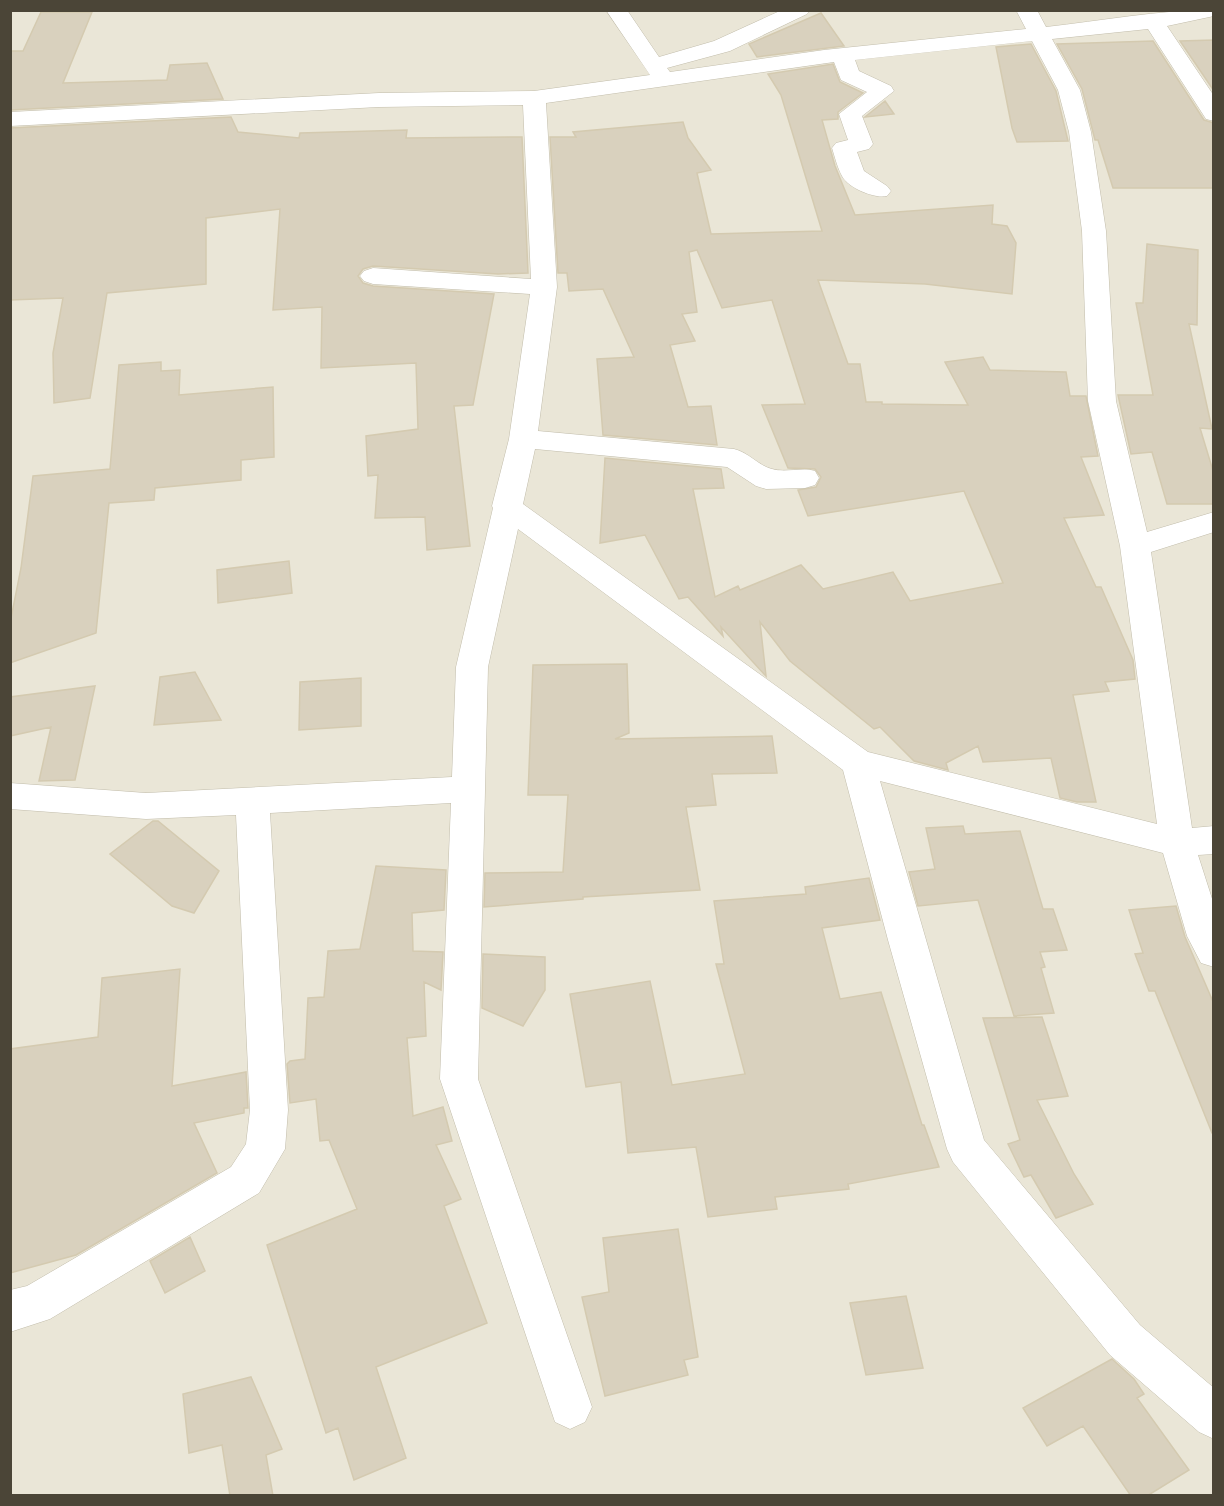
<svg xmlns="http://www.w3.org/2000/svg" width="1224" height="1506" font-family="'Sofia Sans Condensed',sans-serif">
<rect width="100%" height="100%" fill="#f6f3ea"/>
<!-- residential -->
<path fill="#eae6d7" d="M11,11H1213V1495H11Z"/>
<!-- building -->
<path fill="#d9d1be" stroke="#d4cab0" stroke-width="1.5" d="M41,12H92L63,83L167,80L170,65L207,63L223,99L10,110V51H23Z
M821,13L844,46L757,57L749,44Z
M1214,40V91L1180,41Z
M1153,41L1204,120L1214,123V188H1113L1098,140H1095L1082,89L1057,44Z
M1031,44L1056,91L1068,141L1017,142L1012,128L996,47Z
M833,64L840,82L863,93L838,112V119L822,120L835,166L855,215L993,205L992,224L1007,226L1016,243L1012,294L925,284L818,280L848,364H860L866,402H882V404L968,405L945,362L983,357L990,370L1066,372L1070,396H1086L1098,456L1081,457L1104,515L1064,518L1096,587H1101L1133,660L1135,679L1105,682L1109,691L1073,695L1096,802H1077L1060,798L1051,758L983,762L978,746L946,763L948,770L914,761L880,727L874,729L790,661L760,622L766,676L764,674L721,627L723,636L688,597L679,599L645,535L600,543L605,458L721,469L724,488L693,489L715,597L738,586L740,590L801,565L823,589L893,572L910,601L1003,583L964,491L808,516L798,490L816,487L821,477L815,469L788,468L762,405L805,404L772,300L722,308L697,250L689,252L697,312L682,314L695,341L670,345L688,407L711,406L717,445L603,435L597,359L634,357L603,289L569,291L567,273H558L550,137H576L573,132L683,122L688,138L711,170L697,173L711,234L822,231L781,95L768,74Z
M885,101L894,114L865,117Z
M231,117L238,132L299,138L300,133L407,130L406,138L522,137L528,273L498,274L373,266L363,269L358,276L363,283L373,286L494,294L473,405L454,406L470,546L427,550L425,517L375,518L378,475L368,476L366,436L418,429L416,363L321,368L322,307L273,310L280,209L206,218V284L107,293L90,398L54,403L53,353L63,298L10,300V128Z
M1147,244L1198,250L1197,325L1189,324L1212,429L1200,428L1214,474V504H1167L1152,452L1131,454L1118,395H1153L1136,303H1143Z
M161,362V371L180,370L179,395L273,387L274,457L241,460V480L155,488L154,500L109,503L96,633L10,663V623L21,568L33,476L110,469L119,365Z
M289,561L292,593L218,603L217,570Z
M627,664L629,733L615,739L772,736L777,773L712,774L716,805L686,807L700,890L583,897V899L484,907L485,873L563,872L568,795H528L533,665Z
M195,672L221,720L154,725L160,677Z
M361,678V726L299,730L300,682Z
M95,686L75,780L39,781L51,727L10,736V697Z
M153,821H158L219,871L194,913L172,906L110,854Z
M963,826L965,834L1020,831L1043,909H1053L1067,950L1040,952L1045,967L1041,968L1054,1013L1014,1016L978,900L918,906L909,872L935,869L926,828Z
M376,866L446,870L444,910L412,913L413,951L443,952L441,990L424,982L426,1036L407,1038L413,1116L443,1107L452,1141L436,1145L461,1199L444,1206L487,1323L376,1367L406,1458L354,1480L338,1428L326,1433L267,1245L357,1209L329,1140L320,1141L316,1099L290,1103L287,1064L290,1061L305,1059L308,998L324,997L328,951L360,949Z
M869,878L880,920L822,928L840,999L881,992L922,1125H924L939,1167L848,1184L849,1189L775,1197L777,1209L708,1217L696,1147L628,1153L621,1082L586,1087L570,994L650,981L672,1085L745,1074L716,964H724L714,901L806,894L805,887Z
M1176,906L1185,937L1214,1004V1133H1212L1155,991H1149L1135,954L1143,953L1129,910Z
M483,954L545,957V990L523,1026L482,1008Z
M180,969L172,1086L246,1072L248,1108H244V1113L194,1123L217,1173L76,1255L10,1273V1049L98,1037L102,978Z
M1042,1017L1068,1096L1037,1100L1074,1174L1093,1204L1056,1218L1031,1175L1024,1177L1008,1144L1020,1140L983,1018Z
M678,1229L698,1357L684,1360L688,1375L605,1396L582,1297L609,1292L603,1238Z
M190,1237L205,1271L165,1293L150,1261Z
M906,1296L923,1368L866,1375L850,1303Z
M1112,1359L1134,1379L1144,1394L1137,1398L1189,1470L1147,1496H1131L1083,1426L1047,1446L1023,1408Z
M251,1377L282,1449L266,1455L273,1496H230L222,1445L189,1453L183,1394Z"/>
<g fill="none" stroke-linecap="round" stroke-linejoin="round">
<!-- minor casing -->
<g stroke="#c2bdab" stroke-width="1">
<path id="minor" d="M606,10H627L659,57L714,41L782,10H810L807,14L730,51L667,68L670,72L824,50L1026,29L1016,10H1037L1046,27C1101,21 1158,10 1214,10V16L1167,26L1214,96V121L1206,119L1148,29L1052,39L1080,90L1091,132L1106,231L1116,401L1147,532L1214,512V532L1151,552L1192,828L1214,826V854L1198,855L1214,905V967L1201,963L1187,936L1163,853L880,781L984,1140L1140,1325L1214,1388V1439L1199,1432L1110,1355L953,1162L947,1149L888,940L843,770L518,529L488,667L478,1079L592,1407L585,1422L570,1429L555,1422L440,1079L451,803L270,813L288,1110L285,1149L259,1193L50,1319L10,1332V1290L27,1286L231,1167L246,1144L250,1110L236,815L146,819L10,809V783L146,793L452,777L456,667L493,508L492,506L509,439L530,294L373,284L364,281L360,276L364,271L373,268L531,279L523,105L379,107L10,126V112L379,93L534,91L650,75ZM1032,41L1058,90L1069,132L1082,231L1088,401L1120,546L1157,824L868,752L523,504L535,449L727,467L756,486L766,489L805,488L815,485L819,478L815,471C801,467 786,473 772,469C759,466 748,452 734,449L538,431L557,287L546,103L834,62L841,80L867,92L839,114L848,140L836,143L832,148C835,157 837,167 842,176C848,188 875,199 887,196L891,191L887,186L864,171L857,152L869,149L873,144L862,116L894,91L891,86L859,71L855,60Z"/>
</g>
<!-- minor -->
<use href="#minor" fill="#fff" fill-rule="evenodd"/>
</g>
<!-- border -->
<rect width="1224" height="1506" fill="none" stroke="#4b4537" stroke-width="24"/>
</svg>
